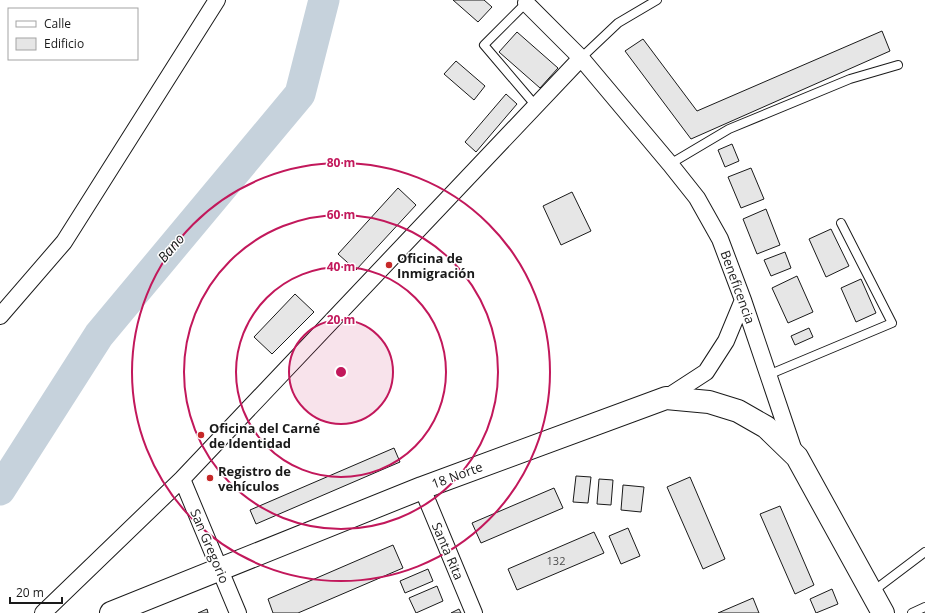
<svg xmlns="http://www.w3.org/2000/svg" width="925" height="613" font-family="'Open Sans',sans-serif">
<rect width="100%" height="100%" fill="#fff"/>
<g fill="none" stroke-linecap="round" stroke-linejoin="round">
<!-- river -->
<path stroke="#c6d2dc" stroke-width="31" d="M0,490L99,335L300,94L324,0"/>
</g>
<!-- building -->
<path fill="#e6e6e6" stroke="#1a1a1a" d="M453,0H484L492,7L478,22Z
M882,31L890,51L691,139L625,51L643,39L697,111Z
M517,32L558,68L540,88L499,52Z
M456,61L485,86L474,100L444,74Z
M506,94L517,104L476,152L465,142Z
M732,144L739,161L725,167L718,150Z
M751,168L764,199L741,208L728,177Z
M398,188L416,205L356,270L338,254Z
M572,192L591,231L561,245L543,206Z
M766,209L780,245L757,254L743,219Z
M831,229L849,266L826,277L809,239Z
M785,252L791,268L771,276L764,260Z
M797,276L813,312L788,323L772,288Z
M861,279L876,313L856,322L841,288Z
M295,294L314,312L272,354L254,337Z
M809,328L813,337L795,345L791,336Z
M394,448L400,462L256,524L250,510Z
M576,476L591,477L588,503L573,502Z
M690,477L725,559L703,569L667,487Z
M599,479L613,480L611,505L597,504Z
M623,485L644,487L641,512L621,510Z
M554,488L563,508L481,543L472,523Z
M780,506L814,585L795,594L760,514Z
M628,528L640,556L621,564L609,536Z
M594,532L604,553L517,590L508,569Z
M393,545L403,568L298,613H273L268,599Z
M428,569L433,581L405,593L400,581Z
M437,586L443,601L416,613L409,598Z
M832,589L838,604L816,613L810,599Z
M753,598L759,613H718Z
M207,609L208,613H198Z
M459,609L461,613H451Z"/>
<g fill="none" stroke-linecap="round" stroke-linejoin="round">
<!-- lane casing -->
<g stroke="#1a1a1a" stroke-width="10">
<path id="lane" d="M526,3L484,45L536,106
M581,58L618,23L657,0
M670,164L729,129L850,79L898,65
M768,375L892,323L841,223
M872,592L925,552
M912,613L925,607"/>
</g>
<!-- street casing -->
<g stroke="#1a1a1a" stroke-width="18">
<path id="street" d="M526,3L581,58L670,164L697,198L720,239L743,300L795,454
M0,316L64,242L217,0
M666,398L706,372L726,341L743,300
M182,479L238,613
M422,488L474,613
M43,613L182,479L581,58"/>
</g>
<!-- secondary casing -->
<g stroke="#1a1a1a" stroke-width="24">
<path id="secondary" d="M111,613L422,488L666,398L709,402L738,411L766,427L797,457L883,613"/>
</g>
<!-- lane -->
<use href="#lane" stroke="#fff" stroke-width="8"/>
<!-- street -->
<use href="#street" stroke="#fff" stroke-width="16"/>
<!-- secondary -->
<use href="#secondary" stroke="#fff" stroke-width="22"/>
</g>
<!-- distance rings -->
<circle cx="341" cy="372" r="52" fill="#c2185b" fill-opacity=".12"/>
<g fill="none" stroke="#c2185b" stroke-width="2">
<circle cx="341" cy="372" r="52"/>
<circle cx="341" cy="372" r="105"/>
<circle cx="341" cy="372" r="157"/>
<circle cx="341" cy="372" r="209"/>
</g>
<!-- markers -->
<g fill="#c62828" stroke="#fff" stroke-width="1.5">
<circle cx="389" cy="265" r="4"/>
<circle cx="201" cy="435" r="4"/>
<circle cx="210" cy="478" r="4"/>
</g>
<g text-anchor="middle" stroke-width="3" stroke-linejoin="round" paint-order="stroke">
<!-- number labels -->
<g font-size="11" fill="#4d4d4d">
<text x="556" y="565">132</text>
</g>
<!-- poi labels -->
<g font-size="13" font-weight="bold" fill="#1a1a1a" stroke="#fff" text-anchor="start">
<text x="397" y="263">Oficina de<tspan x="397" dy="15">Inmigración</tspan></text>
<text x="209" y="433">Oficina del Carné<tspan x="209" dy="15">de Identidad</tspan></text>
<text x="218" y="476">Registro de<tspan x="218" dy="15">vehículos</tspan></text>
</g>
<!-- street labels -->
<g font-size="13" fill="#1a1a1a" stroke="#fff">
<text transform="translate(738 287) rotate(70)" y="5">Beneficencia</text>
<text transform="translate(457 475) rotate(-20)" y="5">18 Norte</text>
<text transform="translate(210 546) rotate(67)" y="5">San Gregorio</text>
<text transform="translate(448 551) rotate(67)" y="5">Santa Rita</text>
</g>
<!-- water labels -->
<g font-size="14" font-style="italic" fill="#1a1a1a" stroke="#fff">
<text transform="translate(171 248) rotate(-50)" y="5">Bano</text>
</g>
</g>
<circle cx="341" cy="372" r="6" fill="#c2185b" stroke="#fff" stroke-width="2"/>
<g font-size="12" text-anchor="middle" font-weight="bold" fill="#c2185b" stroke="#fff" stroke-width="3" stroke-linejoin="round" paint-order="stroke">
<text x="341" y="167">80 m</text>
<text x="341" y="219">60 m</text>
<text x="341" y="271">40 m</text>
<text x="341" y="324">20 m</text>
</g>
<!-- legend -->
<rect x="8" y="8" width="130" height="52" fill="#ffffff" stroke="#a3a3a3"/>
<rect x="16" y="21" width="20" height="6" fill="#ffffff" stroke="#a3a3a3"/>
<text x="44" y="28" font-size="12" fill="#1a1a1a">Calle</text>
<rect x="16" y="38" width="20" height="12" fill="#e6e6e6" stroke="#a3a3a3"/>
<text x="44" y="48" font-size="12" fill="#1a1a1a">Edificio</text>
<!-- scale -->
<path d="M10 597v6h52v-6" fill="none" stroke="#1a1a1a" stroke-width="2"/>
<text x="16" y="597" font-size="12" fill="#1a1a1a" stroke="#ffffff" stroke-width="3" paint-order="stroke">20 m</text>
</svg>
